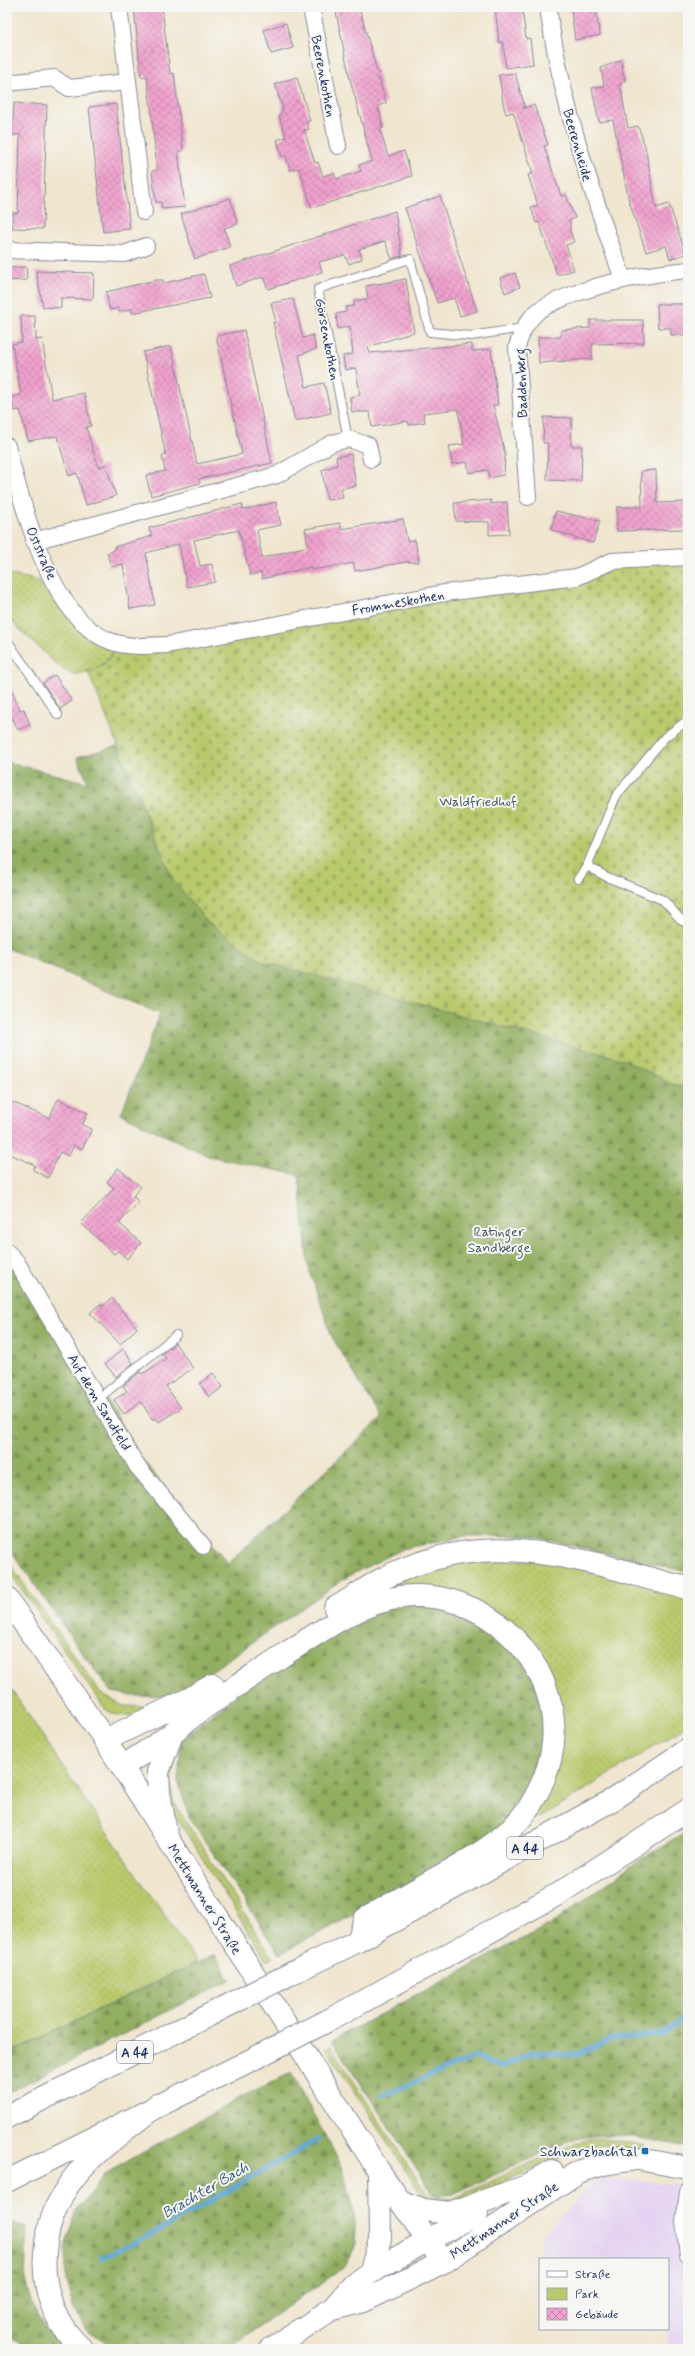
<svg xmlns="http://www.w3.org/2000/svg" width="695" height="2356" font-family="Mynerve,sans-serif">
<defs>
<pattern id="green-dots" width="8" height="8" patternUnits="userSpaceOnUse"><rect width="8" height="8" fill="#b9ca6d"/><path d="M2 2h.1M6 6h.1" fill="none" stroke="#9eae61" stroke-width="1.8" stroke-linecap="round"/></pattern>
<pattern id="forest-firs" width="22" height="20" patternUnits="userSpaceOnUse"><rect width="22" height="20" fill="#92ae60"/><path d="M5 1l3.5 6h-7zM16 11l3.5 6h-7z" fill="#768e52"/></pattern>
<pattern id="cemetery-stones" width="16" height="16" patternUnits="userSpaceOnUse"><rect width="16" height="16" fill="#b9ca6d"/><path d="M2 7V4a2 2 0 0 1 4 0v3zM10 15v-3a2 2 0 0 1 4 0v3z" fill="#9eae61"/></pattern>
<pattern id="building-cross-hatch" width="8" height="8" patternUnits="userSpaceOnUse"><rect width="8" height="8" fill="#f1a2ce"/><path d="M0 0l8 8M0 8l8-8" fill="none" stroke="#c284aa"/></pattern>
</defs>
<rect width="100%" height="100%" fill="#f6f6f2"/>
<filter id="ink" filterUnits="userSpaceOnUse"><feTurbulence type="fractalNoise" baseFrequency=".025" numOctaves="2"/><feDisplacementMap in="SourceGraphic" scale="8" xChannelSelector="R" yChannelSelector="G"/><feConvolveMatrix kernelMatrix="1 2 1 2 8 2 1 2 1" color-interpolation-filters="sRGB"/></filter>
<filter id="wash" filterUnits="userSpaceOnUse"><feTurbulence type="fractalNoise" baseFrequency=".012" numOctaves="4" result="noise"/><feDisplacementMap in="SourceGraphic" scale="16" xChannelSelector="R" yChannelSelector="G"/><feGaussianBlur stdDeviation="0.9" result="paint"/><feColorMatrix in="noise" values="0 0 0 0 0 0 0 0 0 0 0 0 0 0 0 0 0 1.4 0 .05"/><feComposite in="paint" operator="in"/></filter>
<g filter="url(#wash)">
<rect width="100%" height="100%" fill="#f0e6cf"/>
<!-- built -->
<path fill="#e4d3f2" d="M599,2177L672,2184L688,2183V2349H668V2259H540V2285H538L542,2235Z"/>
<!-- green -->
<path fill="url(#green-dots)" stroke="#6a7c66" d="M7,574L36,580L89,640H108L121,644C103,665 101,670 72,675L56,664L7,617Z
M463,1559L553,1561L688,1594V1725L542,1817L532,1820L377,1598L392,1581Z
M7,1560L100,1692L106,1697L123,1706L152,1707C134,1715 121,1721 104,1708L7,1568Z
M7,1683L109,1835L197,1962L7,2054Z
M177,1749L171,1781L173,1801L272,1957L266,1960L172,1810L165,1782Z
M331,2046L419,2182L428,2193L436,2198L453,2199L534,2161L588,2139L605,2138L645,2146L639,2151L608,2145L588,2146L450,2204L436,2203L422,2195L326,2048Z"/>
<!-- forest -->
<path fill="url(#forest-firs)" stroke="#566e5f" d="M117,746L173,880L625,1060L672,1084L688,1088V1572L530,1536H466L405,1548L350,1575L191,1685L166,1697L132,1696L112,1692L90,1664L7,1545V1365L13,1359L7,1346V1240L19,1252L140,1457L228,1563L381,1418L332,1337L308,1266L299,1175L208,1156L121,1114L160,1014L7,948V762L88,783L77,757Z
M430,1604L469,1615L501,1636L534,1678L541,1707L545,1736L541,1768L526,1804L483,1846L280,1954L189,1817L178,1781L181,1738L244,1689L373,1610Z
M688,1830V2147C649,2140 610,2129 571,2140L453,2194L438,2196L432,2192L332,2040L552,1923L641,1859Z
M215,1954L230,1980L7,2093V2054Z
M291,2073L340,2163L353,2205L357,2244L343,2268L226,2349H118L86,2330L74,2309L66,2282L65,2247L77,2211L105,2174L239,2098Z
M9,2221L27,2228L25,2280L33,2308L61,2349H33L7,2336Z"/>
<!-- cemetery -->
<path fill="url(#cemetery-stones)" stroke="#6a7c66" d="M688,557V1088L672,1084L625,1060L262,961L207,922L173,880L88,672L102,666L121,644L577,577L612,561Z"/>
<g fill="none" stroke-linecap="round" stroke-linejoin="round">
<!-- stream -->
<path stroke="#62a9d9" stroke-width="5" d="M383,2095L475,2057L501,2067L534,2052L577,2054L611,2039L662,2034L680,2022L688,2007
M102,2258L165,2227L318,2139"/>
</g>
<g id="blocks">
<!-- building -->
<path fill="url(#building-cross-hatch)" d="M134,7H162L170,74L174,73L176,89L183,151L178,152L185,207L162,209L161,202H156L152,171L157,170L151,108L147,76L141,77Z
M335,7H357L358,12L360,11L386,103L378,106L383,128L380,129L388,156L404,151L412,176L312,208L299,168L290,170L286,156L282,157L277,140L286,137L279,116L283,109L275,84L297,77L310,121L306,122L309,129L304,130L315,163L318,162L323,176L334,173L336,179L361,171L359,165L372,161L349,75Z
M495,7H522L526,39L530,38L533,64L506,68L503,42H499Z
M587,7H595L600,35L575,40L571,10Z
M286,23L293,48L271,54L264,30Z
M621,60L625,82L620,84L628,128L638,126L645,146L656,208L669,204L686,254L670,259L666,246L646,252L629,201L613,120L599,122L592,88L604,86L601,68Z
M515,73L525,108H523L534,105L548,145L544,146L561,196L566,195L575,218L570,220V231L574,242L566,245L574,270L557,275L539,222L536,223L531,207L538,205L528,175L533,173L513,112L506,114L503,103L499,75Z
M14,103L47,105L43,229L12,228L13,213H18L20,135H12Z
M116,104L130,229L103,232L89,107Z
M440,196L477,311L460,316L454,298L437,303L405,208Z
M230,198L238,224L224,228L230,247L195,259L181,214Z
M395,211L402,256L392,259L385,241L359,249L362,259L349,264L345,255L319,262L322,272L268,289L263,277L236,286L230,266Z
M26,267L27,280L7,281V268Z
M36,271L94,273L93,299L61,298V308L43,307Z
M515,273L520,287L505,293L500,278Z
M204,274L210,298L132,313L131,309L119,312L118,308L110,310L106,292L156,280H163L164,283Z
M406,279L414,332L368,347L370,353L472,344V351L491,349L498,405H493L505,454L504,475L489,478L488,470L469,473L467,462L452,464L449,446L464,444L458,409L423,413L425,422L409,425L408,421L372,427L370,412H352L350,397L360,395L356,368L345,370L343,356L353,354L350,326L338,329L336,314L346,312V307L354,306V301L368,299L366,286Z
M293,299L303,338L313,335L316,349L299,355L306,387L324,383L331,413L295,421L273,322H276L271,303Z
M657,304H686L688,335H671V328H658Z
M21,316H35L36,340L42,339L52,399L84,393L91,426L86,427L98,467L106,465L116,496L86,505L77,473L69,476L57,436L28,441L20,410L14,411L12,397L21,395L12,344L22,342Z
M590,320H643L644,343L592,344V359L539,363L538,337H561V330L590,328Z
M244,330L272,463L199,479L200,483L151,496L146,475L165,471L162,456L166,455L143,352L171,346L197,464L242,454L216,336Z
M544,417L572,418L571,446H582L581,481L547,480L548,443H543Z
M351,454L356,486L341,488L343,498L327,500L322,470L337,465L336,457Z
M656,470L657,503L685,502V529L617,531V507H642L641,471Z
M491,500V504L507,502L509,534L489,535V522L456,521L454,503Z
M276,502L281,525L257,530L262,558L308,546L305,529L340,523L341,529L403,519L407,541L415,540L419,562H406L355,571L354,563L312,570L311,567L262,579L261,573L250,575L239,530L194,540L200,566L212,564L215,582L187,587L179,544L146,553L155,605L130,609L123,564L111,567L107,553L115,550L114,547L152,536L149,528L242,504L243,510Z
M556,511L600,521L593,543L551,530Z
M55,675L72,701L60,709L43,683Z
M7,678L20,710L24,709L30,725L18,730L13,719L7,721Z
M58,1099L88,1113L82,1125L92,1129L82,1149L74,1145L69,1156L60,1152L48,1178L33,1170L35,1165L7,1153V1100L49,1118Z
M118,1168L141,1187L133,1196L139,1202L119,1223L141,1243L127,1259L118,1251L114,1254L81,1223L114,1188L107,1182Z
M112,1298L137,1328L120,1344L90,1313L100,1304L103,1306Z
M175,1343L193,1368L166,1386L181,1408L159,1422L157,1419H152L141,1402L124,1414L114,1400L127,1391L123,1386L140,1372L142,1374L166,1359L162,1354Z
M123,1349L133,1363L116,1377L105,1364Z
M213,1373L223,1387L209,1397L200,1384Z"/>
</g>
</g>
<g filter="url(#ink)">
<use href="#blocks" fill-opacity="0" stroke="#868a96" stroke-width="1"/>
<g fill="none" stroke-linecap="round" stroke-linejoin="round">
<!-- lane casing -->
<g stroke="#868a96" stroke-width="10">
<path id="lane" d="M348,439L318,289L410,259L430,332L471,336L523,328
M7,640L58,715
M587,866L607,877L663,900L682,921L688,923
M578,879L587,866L616,796L665,737L688,720
M98,1399L176,1335"/>
</g>
<!-- street casing -->
<g stroke="#868a96" stroke-width="18">
<path id="street" d="M119,7L144,212
M311,7L338,146
M548,7C561,101 591,190 623,279
M7,83L54,78L69,88L128,82
M7,250L124,254L146,246
M7,446C21,501 50,619 110,641C129,648 147,646 167,645L444,593L577,577L612,561L688,557
M528,497L517,347C521,334 525,323 536,313C543,306 556,301 566,297C605,282 646,274 688,270
M34,541L277,475L332,443L348,439L368,445L371,459
M7,1252L16,1261L137,1466L203,1546
M688,2192L684,2222L688,2255"/>
</g>
<!-- secondary casing -->
<g stroke="#868a96" stroke-width="24">
<path id="secondary" d="M7,1599L105,1740L379,2171L443,2262L578,2172L604,2164L636,2159
M622,2156L688,2168
M400,2201L424,2210L450,2213L527,2186L552,2171
M428,2240L477,2214"/>
</g>
<!-- highway casing -->
<g stroke="#868a96" stroke-width="24">
<path id="highway" d="M335,1608C351,1599 366,1588 382,1579C454,1542 520,1545 597,1564C628,1571 657,1582 688,1588
M105,1740L191,1698L213,1685
M122,1767C138,1756 155,1746 171,1734C180,1727 188,1719 197,1713C227,1692 258,1672 288,1652C323,1630 359,1603 401,1597C482,1586 561,1660 553,1743C551,1766 540,1790 528,1809C505,1841 471,1859 438,1877C414,1891 389,1905 365,1919L358,1941
M167,1838L159,1792L158,1772L172,1734
M298,1970L358,1941L614,1799L688,1749
M331,2019L558,1894L688,1810
M7,2117L223,2008
M7,2181L255,2058
M370,2273L380,2240L379,2171
M332,2309L364,2301L443,2262
M82,2349C31,2304 35,2225 76,2175C98,2148 130,2127 157,2105
M271,2349L332,2309L353,2285L370,2273L428,2240"/>
</g>
<!-- lane -->
<use href="#lane" stroke="#fff" stroke-width="8"/>
<!-- street -->
<use href="#street" stroke="#fff" stroke-width="16"/>
<!-- secondary -->
<use href="#secondary" stroke="#fff" stroke-width="22"/>
<!-- highway -->
<use href="#highway" stroke="#fff" stroke-width="22"/>
<!-- highway-bridge casing -->
<g stroke="#868a96" stroke-width="24" stroke-linecap="butt">
<path id="highway-bridge" d="M223,2008L298,1970
M255,2058L331,2019"/>
</g>
<!-- highway-bridge -->
<use href="#highway-bridge" stroke="#fff" stroke-width="22"/>
</g>
</g>
<!-- markers -->
<rect fill="#1f6fb2" stroke="#f6f6f2" stroke-width="1.5" x="641" y="2147" width="8" height="8" rx="2"/>
<g text-anchor="middle" stroke-width="4" stroke-linejoin="round" paint-order="stroke">
<!-- shield labels -->
<g fill="#f6f6f2" stroke="#5d6b8a" stroke-width="1">
<rect x="507" y="1837" width="36" height="22" rx="3"/>
<rect x="117" y="2041" width="36" height="22" rx="3"/>
</g>
<g font-size="13" font-weight="bold" fill="#1b2f5e">
<text x="525" y="1853">A 44</text>
<text x="135" y="2057">A 44</text>
</g>
<!-- street labels -->
<g font-size="14" fill="#1b2f5e" stroke="#f6f6f2">
<text transform="translate(324 76) rotate(79)" y="5">Beerenkothen</text>
<text transform="translate(578 145) rotate(74)" y="5">Beerenheide</text>
<text transform="translate(328 339) rotate(79)" y="5">Görsenkothen</text>
<text transform="translate(521 383) rotate(-92)" y="5">Baddenberg</text>
<text transform="translate(42 553) rotate(66)" y="5">Oststraße</text>
<text transform="translate(398 602) rotate(-10)" y="5">Frommeskothen</text>
<text transform="translate(100 1402) rotate(59)" y="5">Auf dem Sandfeld</text>
<text transform="translate(205 1899) rotate(58)" y="5">Mettmanner Straße</text>
<text transform="translate(504 2220) rotate(-34)" y="5">Mettmanner Straße</text>
</g>
<!-- park labels -->
<g font-size="14" fill="#425662" stroke="#f6f6f2">
<text x="478" y="806">Waldfriedhof</text>
<text x="499" y="1236">Ratinger<tspan x="499" dy="16">Sandberge</tspan></text>
</g>
<!-- poi labels -->
<g font-size="14" fill="#1b2f5e" stroke="#f6f6f2" text-anchor="end">
<text x="637" y="2156">Schwarzbachtal</text>
</g>
<!-- water labels -->
<g font-size="15" font-style="italic" fill="#345a89" stroke="#f6f6f2">
<text transform="translate(205 2190) rotate(-30)" y="5">Brachter Bach</text>
</g>
</g>
<!-- margin -->
<rect width="695" height="2356" fill="none" stroke="#f6f6f2" stroke-width="24"/>
<!-- legend -->
<rect x="539" y="2258" width="130" height="72" fill="#f6f6f2" stroke="#9ea6b7"/>
<rect x="547" y="2271" width="20" height="6" fill="#ffffff" stroke="#9ea6b7"/>
<text x="575" y="2278" font-size="12" fill="#1b2f5e">Straße</text>
<rect x="547" y="2288" width="20" height="12" fill="#b9ca6d" stroke="#9ea6b7"/>
<text x="575" y="2298" font-size="12" fill="#1b2f5e">Park</text>
<rect x="547" y="2308" width="20" height="12" fill="url(#building-cross-hatch)" stroke="#9ea6b7"/>
<text x="575" y="2318" font-size="12" fill="#1b2f5e">Gebäude</text>
</svg>
